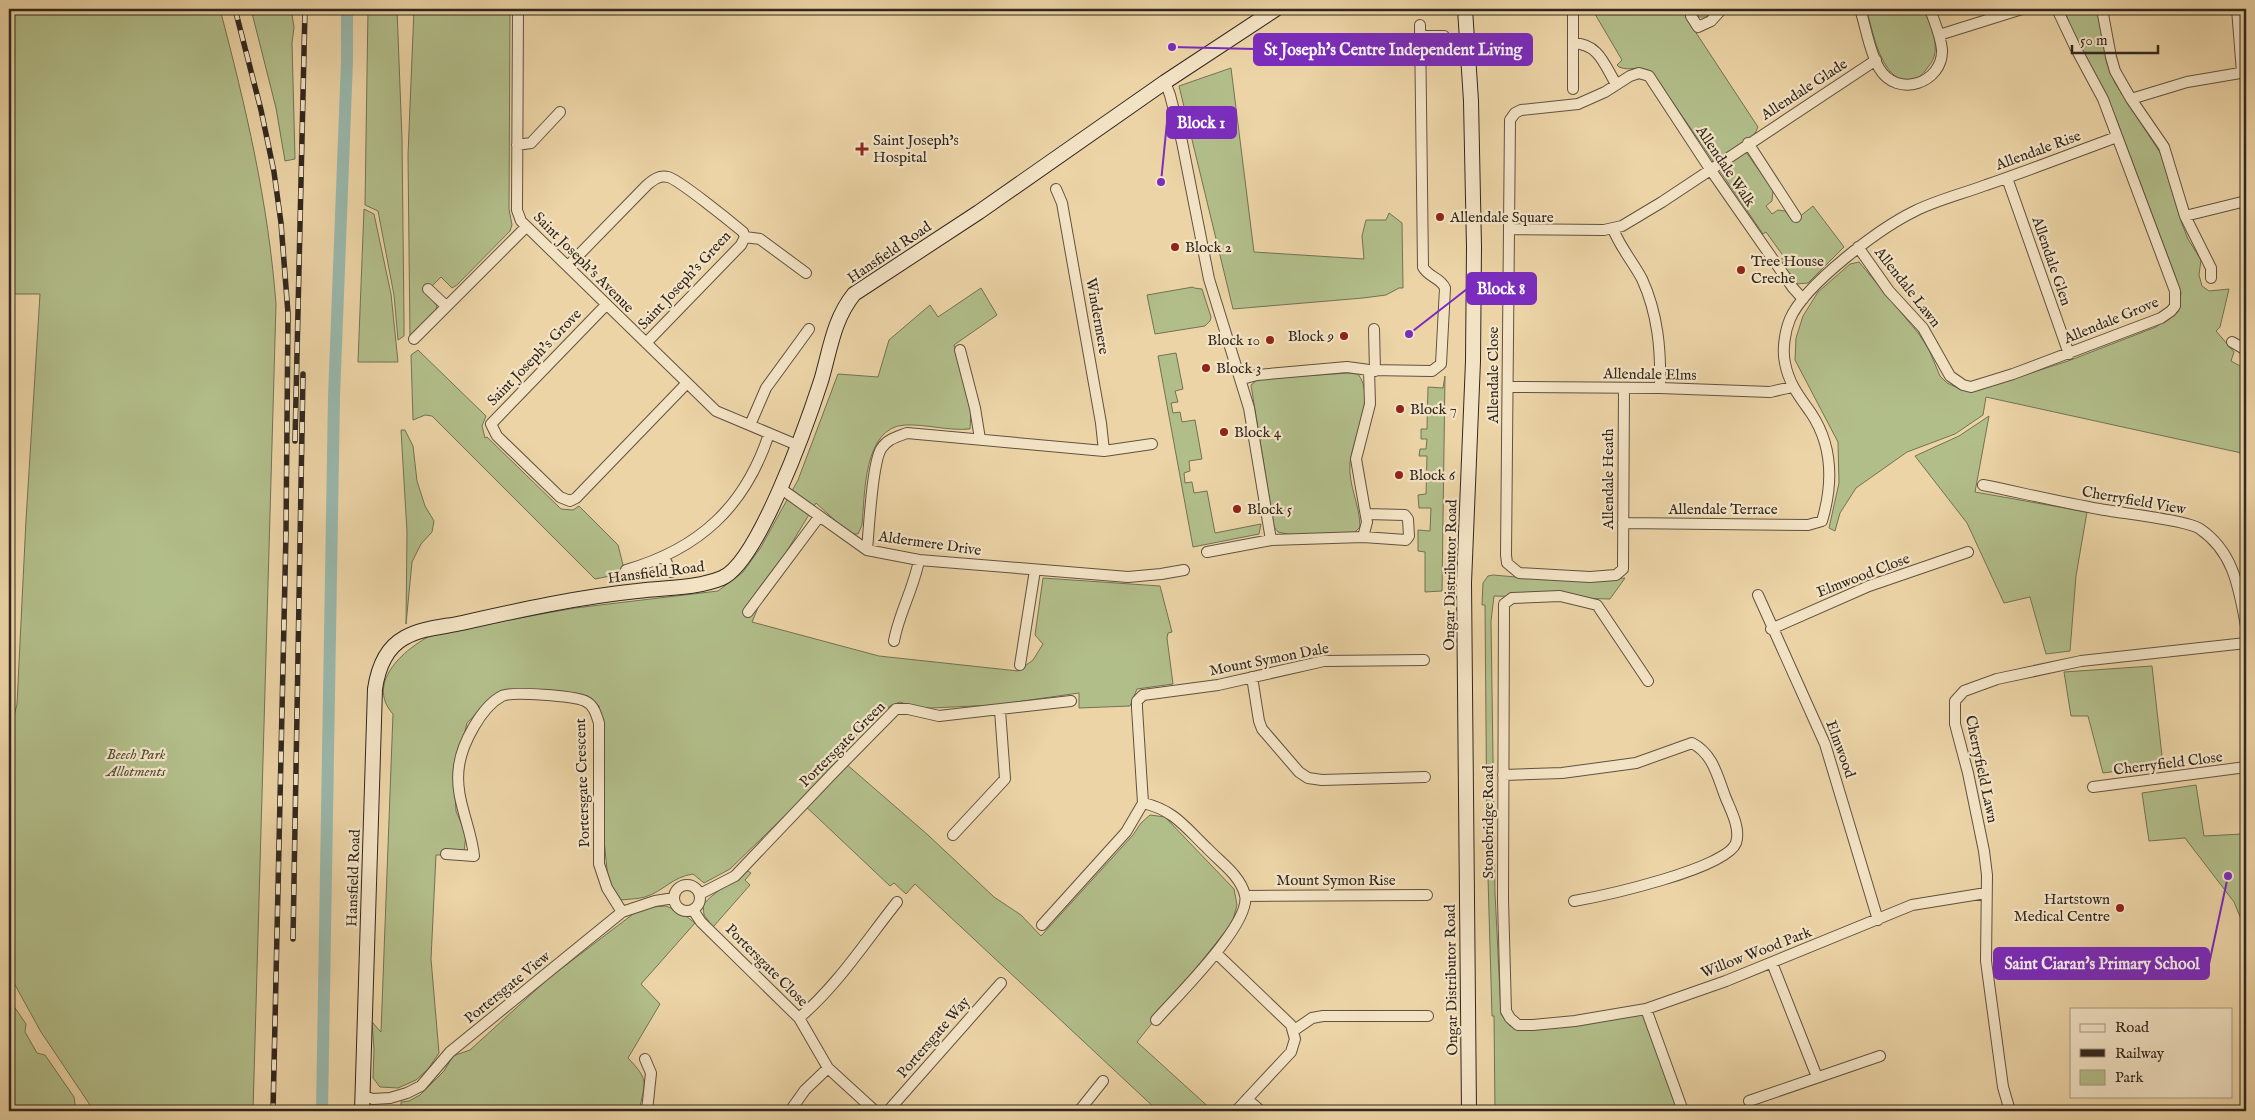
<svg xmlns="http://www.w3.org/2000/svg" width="2255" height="1120" font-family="'IM FELL English',serif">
<rect width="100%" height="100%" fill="#ecd4a6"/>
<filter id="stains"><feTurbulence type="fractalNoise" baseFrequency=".004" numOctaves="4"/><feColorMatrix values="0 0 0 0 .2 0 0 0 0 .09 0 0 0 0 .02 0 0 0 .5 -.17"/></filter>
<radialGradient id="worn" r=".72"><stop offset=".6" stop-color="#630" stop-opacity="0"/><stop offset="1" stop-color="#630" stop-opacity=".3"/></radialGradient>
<!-- green -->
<path fill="#b2be8a" stroke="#727254" d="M9,9H220C246,108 268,201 276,304L253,1111H94L41,1032L9,974V736L17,704L26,520L40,294H9Z
M251,9H291L294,27L292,43L295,159L285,161L276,108Z
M368,9H397L402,139L404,320V336L398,340L394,295L378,211L365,205Z
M414,9H510L509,209L512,225L510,231L457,285L452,288L441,277L426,292L437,306L435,312L410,338L408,155Z
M1592,9H1716L1706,17H1699L1694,11L1685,16L1758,127L1746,152L1773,190L1772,201L1766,206L1772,214L1778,210L1785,211L1794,221L1813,206L1844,247L1808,283L1796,284L1780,260L1784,257L1766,232L1763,234L1652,72C1637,64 1631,72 1619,67L1617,65L1622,60Z
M1866,9H1925C1931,27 1943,51 1928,67C1925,71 1922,76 1917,78C1909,80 1902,82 1895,76C1877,61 1873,30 1866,9Z
M2064,9H2097L2107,63L2115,83L2161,154L2182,224L2188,239L2201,260L2199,275L2202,286L2209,291L2229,289L2220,327L2216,331L2234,352L2231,361L2240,366L2246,361V454L1986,397L1983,415L1955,434L1907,452L1856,488L1840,513L1835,531L1829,528L1839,483L1838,442L1795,360L1796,338L1803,316L1818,292L1850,264L1859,262L1919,334L1929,350L1940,376L1947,383L1962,390H1978L2068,361L2156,327L2178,312L2181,293L2176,278L2117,121L2073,33Z
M1231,68L1254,252L1364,259L1362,236L1366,220H1386L1389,213L1402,223L1403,288H1399L1386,295L1363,298L1233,309L1179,86Z
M364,209L374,214L391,294L398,362H358Z
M1193,287L1194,288L1202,289L1211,317L1210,321L1205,326L1155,334L1147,295Z
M981,288L997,315L954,345C964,371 973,401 970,429C948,431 926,424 905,425C863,427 865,495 862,525L858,534H850L816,503L770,579L752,622L879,656L1018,671L1033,660L1043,644L1035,635L1043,578L1160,586L1172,632L1168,633L1167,638L1173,684L1137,689L1130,706L1079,708V693L995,705L931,708L914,707L900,702L890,706L864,727L837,756L928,835L994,897L1021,915L1041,936L1133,835L1141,823L1150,815L1165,817L1234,889L1237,905L1232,923L1137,1042L1213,1111H1158L915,884L906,894L894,883L890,886L800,801L730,869L704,883L693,874C672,877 664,891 645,897C638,899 629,899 621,900L608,880L603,829L604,727L599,706L588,696L562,692L489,700L467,723L454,776L456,811L466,835L464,852L450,855H436L431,959L439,1053L428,1069L416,1080L398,1088L380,1087L373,1078L374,1050L372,1022L381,1032L393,714C364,682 407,646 436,633L575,608L718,591L743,572L761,547L798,480L838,374L878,377L889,340L930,305L938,317Z
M418,350L486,416L482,426L485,438L487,437L561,509L573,510L579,506L618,545L625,573L595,579L432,416L425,415L413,420L411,355Z
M1176,353L1183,389L1175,391L1178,402L1171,403L1173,413L1180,412L1182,422L1195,420L1202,459L1189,461L1190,471L1184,473L1185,483L1192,482L1194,493L1207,491L1215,533L1261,524L1259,534L1193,547L1158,356Z
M1348,373L1358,374C1376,397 1353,437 1350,463C1348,485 1360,505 1360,527L1354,533L1292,535L1278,532L1274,527L1251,385L1258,379Z
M1445,376L1442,591L1425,592V552L1418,551V530L1430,531L1431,508H1419L1418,495L1426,494L1427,456H1419L1420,449H1426L1427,439H1421V429H1427L1428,387L1443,388Z
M1989,416L1975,492L2087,512L2076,576L2070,651L2046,654L2030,597L2004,603L1967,523L1915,456L1959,436Z
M401,430H405L413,446L417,481L425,506L434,521L432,532L421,544L412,562L406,624L407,532Z
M1493,575C1538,579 1581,583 1625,578L1610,599L1494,596L1491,621L1495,893L1501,1014L1510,1026L1521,1029L1646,1014L1682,1111H1495L1494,1016H1492L1487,843L1485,605H1482L1483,583L1488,576Z
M2152,666L2163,765L2103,773L2088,716H2071L2064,672Z
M2196,785L2204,836L2242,834L2246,856V931L2234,902L2185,838L2149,841L2142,793Z
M746,870L751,873L745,880L750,885L713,927L704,915L703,905C715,890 733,883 746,870Z
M666,906L682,913L695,923L641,984L660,1004L628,1058C650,1081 645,1082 639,1111H401V1102L409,1101L420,1095L444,1071L453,1056L470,1050L549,978L637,911L651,907Z
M9,999L26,1024L25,1032L37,1053L45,1055L74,1097L76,1111H9Z"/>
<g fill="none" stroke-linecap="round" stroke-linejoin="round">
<!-- canal -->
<path stroke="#99b8ac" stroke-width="12" d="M322,1111L334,397L347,61V9"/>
<!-- street casing -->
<g stroke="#605240" stroke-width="12">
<path id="street" d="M518,9L517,210L521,221L716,411L797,445
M1573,9V89
M1860,9C1866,27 1869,51 1879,68C1897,99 1943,83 1942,50C1941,36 1934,21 1930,9
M2102,9L2111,57L2115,71L2131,99L2164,147L2185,216L2211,268V278
M2237,9L2242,72
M1691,16L1698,27L1711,21L1722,9
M1939,35L2022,9
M1421,36H1444
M1573,43C1599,44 1604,64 1616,84
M1165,82L1170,95L1182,142L1209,279L1249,408L1271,540
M2131,99L2187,82L2246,72
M1748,143L1796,217
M517,145L531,143L560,112
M2007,178L2069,354
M1056,189L1062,203L1101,423L1104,451
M2185,216L2246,201
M1509,229L1604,230L1622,226L1662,202L1876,60
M1613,229C1620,247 1633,262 1642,279C1658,314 1661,350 1660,388
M745,237L760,239L806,273
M1858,247L1889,291L1923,328L1950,376L1963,385L1971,387L2013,374L2161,318L2171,311L2175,306V291L2103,99L2075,47L2057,9
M568,266L647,185C653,180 659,175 668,177C678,179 731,222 743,232L745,237
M428,289L446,306
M606,305L491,424L497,436L560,497L570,501L576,498L687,383
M1374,329L1375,371
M414,339L526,227
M2232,342L2246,350
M646,343L741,245L745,237
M960,350L975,408L980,439
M1242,379L1257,375L1347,367L1369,370L1432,371L1441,364L1445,288C1441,278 1428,277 1423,267L1420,25
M1508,387L1660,388L1770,392L1792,387
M1624,389L1623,569L1616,575L1590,577L1519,573L1507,563L1506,555L1510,120L1515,113L1521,110L1578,104L1605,92L1630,76L1639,73L1649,76L1710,169L1793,288L1803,299
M750,425L766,388L809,329
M1983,485C2022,493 2060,502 2099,509C2119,513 2188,520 2200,529C2234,552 2239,589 2246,626
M780,488L867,550L919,560L1128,577L1161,574L1184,570
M1623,523L1808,525L1822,521C1833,484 1833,446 1811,413C1799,396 1789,384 1785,363C1782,350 1785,331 1790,319C1805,284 1880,228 1915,211C1937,200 1962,194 1986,185C2030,170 2073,153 2117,137
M1363,537L1406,540L1409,536L1408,519L1405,515L1366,514
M867,550C869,529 872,464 881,449C887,439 897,437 907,433L1104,451L1152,444
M1207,552L1271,540L1363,537L1367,522L1356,459L1370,404L1369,370
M664,557L671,572
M626,570C699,549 745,507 769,434
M1758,595L1825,744L1878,920
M748,612L819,517
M1771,629L1869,586L1968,552
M894,641C899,613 914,588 919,560
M1020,665L1035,570
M1252,677L1259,721L1262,729L1299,772L1308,778L1322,780L1425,777
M1648,681L1597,605L1560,596L1512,598L1504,604L1503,900L1506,1011L1510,1018L1518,1025H1533L1575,1021L1646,1009L1726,981L1912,905L1986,893
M1503,775L1562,773L1636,763L1692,743C1713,754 1717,775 1725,796C1730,809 1741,828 1736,843C1726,869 1603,896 1574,901
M2093,787L2246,767
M1143,803C1174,810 1185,827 1207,848C1220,862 1240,875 1245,895C1252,923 1176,997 1156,1020
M953,835L1005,779L1000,710
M446,854L474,856C471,825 454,798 459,766C462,744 481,707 502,696C512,691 574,696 585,701C594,705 596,714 599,723V864L607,888L622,912
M674 898a13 13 0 1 1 26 0a13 13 0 1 1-26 0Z
M700,894L735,876L833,773L896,709H908L939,716L1071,701
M1245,896L1427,895
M693,910L701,922L799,1018L828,1068L875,1111
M1042,925L1126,832L1143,803L1137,708V701L1143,695L1218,685L1324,661L1424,660
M1216,953L1291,1025L1295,1039L1291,1052L1236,1111
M1772,963L1817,1077
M1646,1009L1683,1111
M799,1018C837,986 866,941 897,902
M1293,1031L1312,1018L1323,1016H1428
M645,1059L651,1073L647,1111
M363,1096L373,1099L390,1098L407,1093L421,1086L450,1052L622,912L655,901L674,898
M1247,1099L1261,1111
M1749,1101L1880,1056
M790,1111L805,1090L828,1068
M888,1111L1001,983
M1079,1111L1103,1081
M2010,1111L2003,1087L1986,961L1987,875L1984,851L1968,773L1955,724V701L1964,691L1997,679L2081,661L2246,643"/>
</g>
<!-- secondary casing -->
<g stroke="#31271e" stroke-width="16">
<path id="secondary" d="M1465,9L1471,101L1474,247L1473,361L1464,583L1469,1111
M362,1111L375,689C378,669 386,648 404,638C421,628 443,627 462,623C520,610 578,597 637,591C665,587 695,589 722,578C758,563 808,421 821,381C830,351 833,320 854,294L979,212L1165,82L1276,9"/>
</g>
<!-- street -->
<use href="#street" stroke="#f3e3c5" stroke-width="10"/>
<!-- secondary -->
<use href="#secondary" stroke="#f3e3c5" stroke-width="14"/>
<!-- rail casing -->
<g stroke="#31271e" stroke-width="5.5">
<path id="rail" d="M235,9L261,110L274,172L281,223L288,313L286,533L273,1111
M295,441L305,9
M293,939L303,374"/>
</g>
<!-- rail -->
<use href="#rail" stroke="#f3e3c5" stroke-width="4" stroke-dasharray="11" stroke-linecap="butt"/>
</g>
<!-- markers -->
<g fill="#8f2418" stroke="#f3e3c5" stroke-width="2">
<path d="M859.5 141.5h5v5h5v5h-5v5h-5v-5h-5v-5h5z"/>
<circle cx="1440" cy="217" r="5"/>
<circle cx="1175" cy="247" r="5"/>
<circle cx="1741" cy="270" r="5"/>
<circle cx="1344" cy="336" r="5"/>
<circle cx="1270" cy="340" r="5"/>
<circle cx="1206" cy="368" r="5"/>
<circle cx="1400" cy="409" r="5"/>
<circle cx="1224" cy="432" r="5"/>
<circle cx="1399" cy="475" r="5"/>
<circle cx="1237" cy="509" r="5"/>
<circle cx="2120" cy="908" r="5"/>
</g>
<g text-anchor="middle" stroke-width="4.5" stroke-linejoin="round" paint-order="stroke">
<!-- street labels -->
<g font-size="15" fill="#31271e" stroke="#f3e3c5">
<text transform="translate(1804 89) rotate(-33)" y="5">Allendale Glade</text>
<text transform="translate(2038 150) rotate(-20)" y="5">Allendale Rise</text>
<text transform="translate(1726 166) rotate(56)" y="5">Allendale Walk</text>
<text transform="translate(889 252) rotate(-34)" y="5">Hansfield Road</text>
<text transform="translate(2052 261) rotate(71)" y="5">Allendale Glen</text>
<text transform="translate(584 262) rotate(45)" y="5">Saint Joseph's Avenue</text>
<text transform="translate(684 280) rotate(-47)" y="5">Saint Joseph's Green</text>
<text transform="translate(1908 287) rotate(52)" y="5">Allendale Lawn</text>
<text transform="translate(1098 316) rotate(80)" y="5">Windermere</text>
<text transform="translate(2111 320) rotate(-22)" y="5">Allendale Grove</text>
<text transform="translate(534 357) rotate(-46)" y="5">Saint Joseph's Grove</text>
<text transform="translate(1650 374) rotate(1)" y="5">Allendale Elms</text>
<text transform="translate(1493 375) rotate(-90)" y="5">Allendale Close</text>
<text transform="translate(1608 479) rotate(-90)" y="5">Allendale Heath</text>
<text transform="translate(2134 500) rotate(10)" y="5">Cherryfield View</text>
<text x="1723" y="514">Allendale Terrace</text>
<text transform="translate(930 543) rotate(8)" y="5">Aldermere Drive</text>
<text transform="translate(656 572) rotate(-7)" y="5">Hansfield Road</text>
<text transform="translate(1450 575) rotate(-89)" y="5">Ongar Distributor Road</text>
<text transform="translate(1863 575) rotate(-21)" y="5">Elmwood Close</text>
<text transform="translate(1269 659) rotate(-11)" y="5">Mount Symon Dale</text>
<text transform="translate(842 744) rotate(-45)" y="5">Portersgate Green</text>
<text transform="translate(1841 749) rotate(70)" y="5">Elmwood</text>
<text transform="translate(2168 763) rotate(-7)" y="5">Cherryfield Close</text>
<text transform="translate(1982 769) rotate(78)" y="5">Cherryfield Lawn</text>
<text transform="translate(582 783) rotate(-92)" y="5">Portersgate Crescent</text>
<text transform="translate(1488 822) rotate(-90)" y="5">Stonebridge Road</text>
<text transform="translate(353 878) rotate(-88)" y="5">Hansfield Road</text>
<text x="1336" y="885">Mount Symon Rise</text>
<text transform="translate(1756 952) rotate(-21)" y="5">Willow Wood Park</text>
<text transform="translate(767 965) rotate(45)" y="5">Portersgate Close</text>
<text transform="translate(1451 980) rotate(-91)" y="5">Ongar Distributor Road</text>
<text transform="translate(507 987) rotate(-39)" y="5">Portersgate View</text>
<text transform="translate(933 1037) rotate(-49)" y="5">Portersgate Way</text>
</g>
<!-- poi labels -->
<g font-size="15" fill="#31271e" stroke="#f3e3c5" text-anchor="start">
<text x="873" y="145">Saint Joseph's<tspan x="873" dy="17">Hospital</tspan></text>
<text x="1450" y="222">Allendale Square</text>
<text x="1185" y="252">Block 2</text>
<text x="1751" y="266">Tree House<tspan x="1751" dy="17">Creche</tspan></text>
<text x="1334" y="341" text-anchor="end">Block 9</text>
<text x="1260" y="345" text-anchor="end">Block 10</text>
<text x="1216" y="373">Block 3</text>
<text x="1410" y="414">Block 7</text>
<text x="1234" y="437">Block 4</text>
<text x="1409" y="480">Block 6</text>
<text x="1247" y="514">Block 5</text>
<text x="2110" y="904" text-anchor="end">Hartstown<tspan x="2110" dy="17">Medical Centre</tspan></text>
</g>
<!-- park labels -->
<g font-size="15" font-style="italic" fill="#514d39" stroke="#f3e3c5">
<text x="136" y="759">Beech Park<tspan x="136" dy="17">Allotments</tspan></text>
</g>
</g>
<!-- callouts -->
<path fill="none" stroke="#7b2cbf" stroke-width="2" d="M1172 47L1254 49M1161 182L1167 122M1409 334L1467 289M2228 876L2209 964"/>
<g fill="#7b2cbf" stroke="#f3e3c5" stroke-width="2">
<circle cx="1172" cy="47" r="5"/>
<circle cx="1161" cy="182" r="5"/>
<circle cx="1409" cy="334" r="5"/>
<circle cx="2228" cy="876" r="5"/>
</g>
<g fill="#7b2cbf" stroke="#7b2cbf" stroke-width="2">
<rect x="1254" y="34" width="278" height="31" rx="5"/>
<rect x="1167" y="107" width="69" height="31" rx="5"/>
<rect x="1467" y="273" width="69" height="31" rx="5"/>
<rect x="1994" y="948" width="215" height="31" rx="5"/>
</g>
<g font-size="16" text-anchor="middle" font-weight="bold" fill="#fff">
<text x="1393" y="55">St Joseph's Centre Independent Living</text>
<text x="1201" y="128">Block 1</text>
<text x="1501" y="294">Block 8</text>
<text x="2102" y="969">Saint Ciaran's Primary School</text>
</g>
<!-- margin -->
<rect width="2255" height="1120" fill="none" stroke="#ecd4a6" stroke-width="30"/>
<rect x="10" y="10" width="2235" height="1100" fill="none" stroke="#31271e" stroke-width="2.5"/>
<rect x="15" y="15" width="2225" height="1090" fill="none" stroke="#31271e"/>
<!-- legend -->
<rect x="2070" y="1008" width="162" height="90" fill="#f3e3c5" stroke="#a59882"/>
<rect x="2080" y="1024" width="25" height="8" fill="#f3e3c5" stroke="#a59882"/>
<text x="2115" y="1032" font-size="15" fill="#31271e">Road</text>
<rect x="2080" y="1049" width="25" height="8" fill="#31271e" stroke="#a59882"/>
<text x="2115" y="1058" font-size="15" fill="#31271e">Railway</text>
<rect x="2080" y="1070" width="25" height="15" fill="#b2be8a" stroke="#a59882"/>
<text x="2115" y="1082" font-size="15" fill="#31271e">Park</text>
<!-- scale -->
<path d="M2072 45v8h86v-8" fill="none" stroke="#31271e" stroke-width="2.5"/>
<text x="2080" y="45" font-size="15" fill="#31271e" stroke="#f3e3c5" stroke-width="4" paint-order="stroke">50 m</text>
<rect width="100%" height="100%" filter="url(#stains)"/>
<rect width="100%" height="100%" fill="url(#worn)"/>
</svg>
